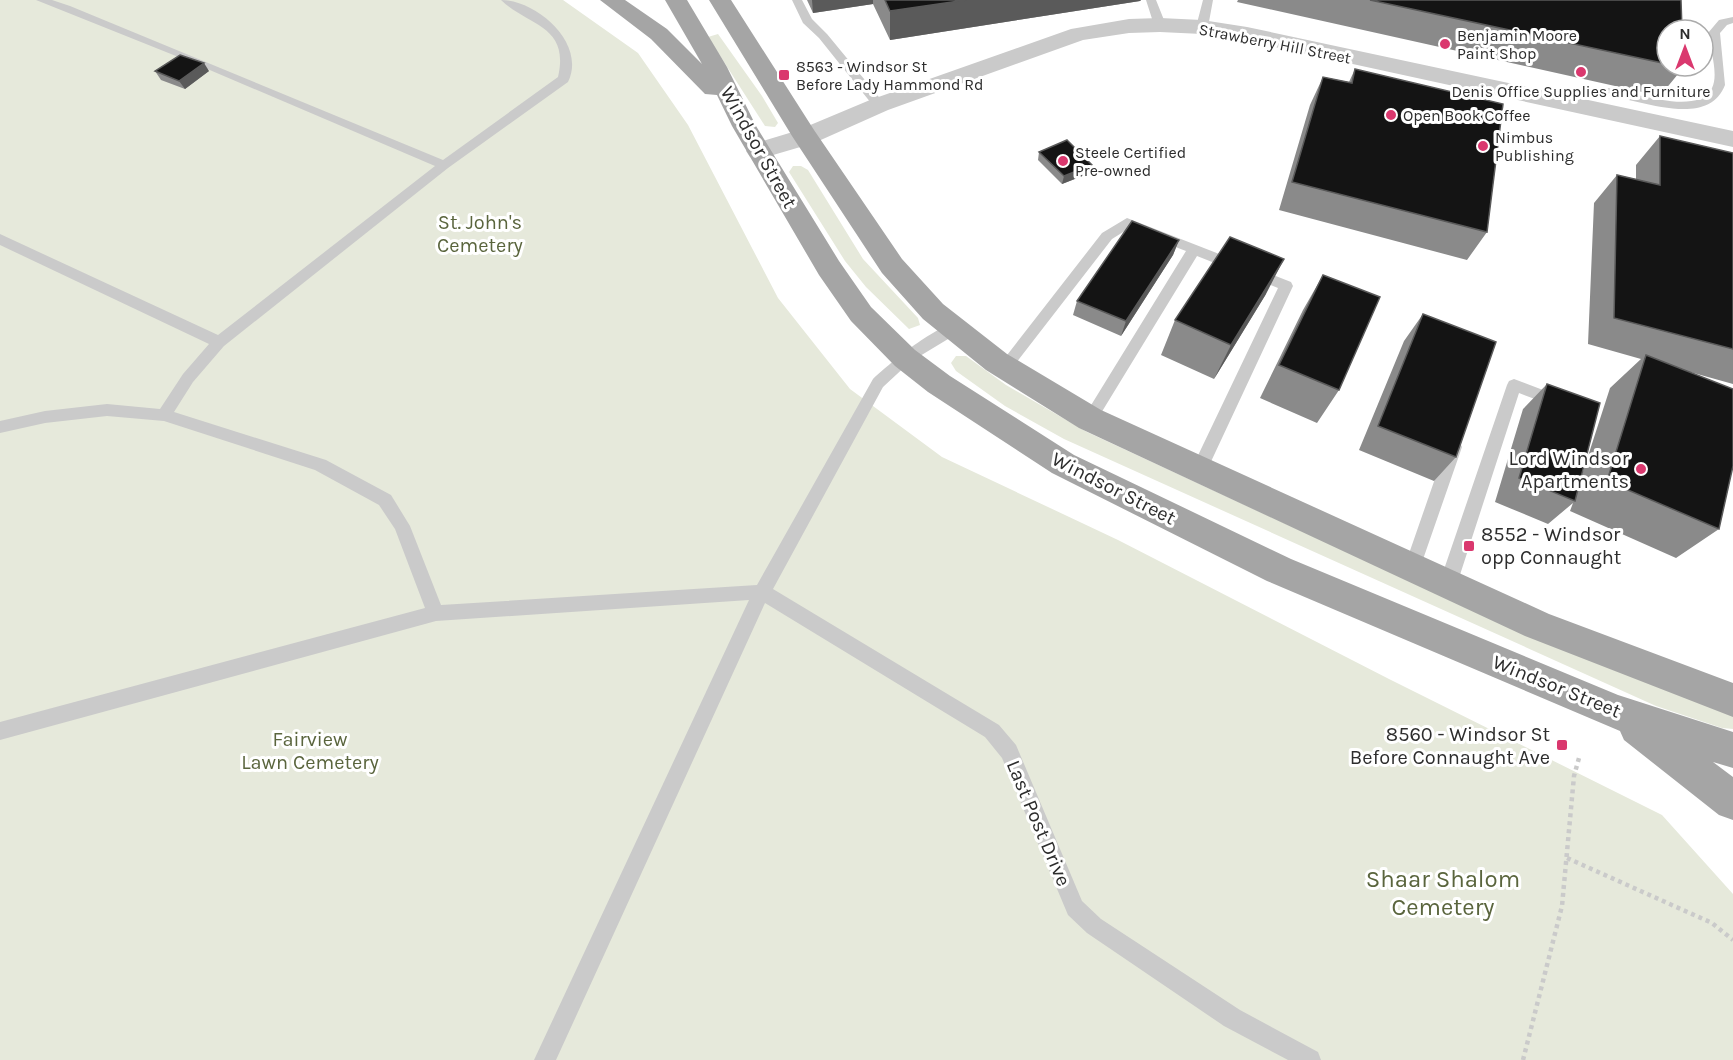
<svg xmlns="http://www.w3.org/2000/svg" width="1733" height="1060" font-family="Karla,sans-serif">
<rect width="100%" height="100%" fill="#fff"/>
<!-- green -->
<path fill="#e6e9db" d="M0,0H563L638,53L688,125L778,298L850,389L942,457L1118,540L1389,679L1662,815L1733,894V1060H0Z
M718,34L762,96L778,123L775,127L765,126L708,37Z
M793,166H801L808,170L863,259L918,318L920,325L909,329L866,287L845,261L789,172Z
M956,356H966L1006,385L1087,432L1286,524L1733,715V729L1722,728L1656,706L1064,439L1005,406L956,371L951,363Z"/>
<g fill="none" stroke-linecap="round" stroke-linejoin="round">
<!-- path -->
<path stroke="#cacaca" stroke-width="4.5" stroke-dasharray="4 4" stroke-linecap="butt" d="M1567,858L1712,923L1733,940
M1523,1060L1562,906L1574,776L1579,758"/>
<!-- lane -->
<path fill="#cacaca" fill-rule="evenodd" d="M36,0H52L70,6L443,160L558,77C570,25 528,26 501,0C536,0 587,43 568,82L448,168L224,346L193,382L174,412L326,460L391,495L410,526L441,605L757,585L873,379C887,366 941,320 958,325L960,329L958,333L910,362L883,387L773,589L999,725L1016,745L1082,901L1101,919L1240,1010L1318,1052L1321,1060H1288L1224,1026L1087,933L1068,915L1002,758L985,737L765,603L556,1060H534L749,600L436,621L0,740V722L425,608L395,529L379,505L315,470L164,421L107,416L45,423L0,433V421L45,411L107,404L160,409L183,374L209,344L0,245V234L218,335L435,166L191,62Z
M792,0H802L812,19L827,34L883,102V108H875L819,38L803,23Z
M1146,0H1156L1166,25L1164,27L1160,28L1154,25Z
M1203,0H1213L1208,27L1202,30L1196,27Z
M1733,17V23L1727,25L1720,33L1725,85C1707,132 1633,96 1600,95L1589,97L1587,110H1579L1577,107L1579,92C1588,89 1597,87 1606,88C1629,90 1697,118 1712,88C1719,74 1710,48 1708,33L1719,20Z
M1127,218L1291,282L1293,286L1208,468L1206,473L1200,475L1194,473L1192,468L1278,288L1197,256L1095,423H1085L1082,419L1085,415L1186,251L1128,229L1112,239L1009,372H999L997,368L1102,233Z
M1514,379L1564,398L1567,402L1564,406L1559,408L1519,393L1457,584L1454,589L1448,592L1442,589L1439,584L1507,385L1509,381Z
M1454,441L1460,443L1462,447L1420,568L1418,573L1412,575L1406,573L1404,568L1446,447L1448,443Z"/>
<!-- street -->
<path fill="#cacaca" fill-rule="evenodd" d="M1160,18L1202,20L1247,27L1733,131V147L1247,41L1202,34L1160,32L1129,33L1083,40L888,110L814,143L759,159L750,157L746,151L750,145L796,131L870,100L1071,29L1129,19Z"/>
<!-- primary -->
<path fill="#a5a5a5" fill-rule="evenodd" d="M600,0H625L667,29L702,64L665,0H687L727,67L756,126L839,261L871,307L915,350L950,376L1074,455L1291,559L1618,695L1733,732V768L1713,762L1733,777V820L1719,815L1624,740L1620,731L1267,581L1052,473L928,392L895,366L851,321L819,275L732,126L717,95L705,94L651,39Z
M709,0H731L814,130L902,259L943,304L1007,354L1101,410L1549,614L1733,683V717L1525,636L1079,428L986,370L923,319L882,273L792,136Z"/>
</g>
<!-- wall -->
<path fill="#8a8a8a" d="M807,0H1141L1140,1L890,40L873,4L813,13Z
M1238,0H1681L1667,66H1683V68L1660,96L1237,2Z
M1355,69L1487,232L1467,260L1279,210L1310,105L1323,77L1349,82Z
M155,71H209L185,89L161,80Z
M1660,136L1733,153V384L1690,372L1719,529L1676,558L1570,511L1573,503L1548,524L1495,502L1523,409L1547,384L1579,484L1610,388L1641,359L1588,344L1594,203L1617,175L1636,179V165Z
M1039,152L1092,165L1090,173L1062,184L1038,160Z
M1179,240L1173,255L1121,336L1073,315L1077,301Z
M1323,275L1339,390L1317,423L1260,398L1303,310Z
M1266,294L1214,379L1161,355L1175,320Z
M1423,314L1456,457L1434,481L1359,450L1404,341Z"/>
<!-- shaded-wall -->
<path fill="#5a5a5a" d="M812,0H873V4L813,13Z
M966,0H1141L1140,1L890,40V11Z
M204,63L209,71L185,89L179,81Z
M1092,165L1090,173L1062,184L1064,176Z
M1179,240L1173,255L1121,336L1126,321Z
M1284,259L1266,294L1214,379L1231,345Z"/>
<!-- building -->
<path fill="#141414" stroke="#5a5a5a" stroke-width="1.5" d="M885,0H966L890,11Z
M1370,0H1681L1682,30H1667V64Z
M180,55L204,63L179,81L155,71Z
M1355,69L1503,104L1487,232L1292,182L1323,77L1352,83Z
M1660,136L1733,153V349L1614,318L1617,175L1660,185Z
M1067,140L1092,165L1064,176L1039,152Z
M1132,221L1179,240L1126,321L1077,301Z
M1230,237L1284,259L1231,345L1175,320Z
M1323,275L1380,297L1339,390L1279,365Z
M1423,314L1496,342L1456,457L1378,426Z
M1646,355L1733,389V466L1719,529L1607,481Z
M1547,384L1600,403L1575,501L1519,478Z"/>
<!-- markers -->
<g fill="#da386e" stroke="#fff" stroke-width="2">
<circle cx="1445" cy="44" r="6"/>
<circle cx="1581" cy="72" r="6"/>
<rect x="778" y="69" width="12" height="12" rx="3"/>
<circle cx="1391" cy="115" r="6"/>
<circle cx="1483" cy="146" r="6"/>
<circle cx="1063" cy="161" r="6"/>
<circle cx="1641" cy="469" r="6"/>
<rect x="1463" y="540" width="12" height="12" rx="3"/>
<rect x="1556" y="739" width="12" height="12" rx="3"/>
</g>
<g text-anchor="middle" stroke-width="6" stroke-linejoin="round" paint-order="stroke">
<!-- far-poi labels -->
<g font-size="16" fill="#2d2d2d" stroke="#fff" text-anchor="start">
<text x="1457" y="41">Benjamin Moore<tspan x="1457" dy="18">Paint Shop</tspan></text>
<text x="796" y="72">8563 - Windsor St<tspan x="796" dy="18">Before Lady Hammond Rd</tspan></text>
<text x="1581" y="97" text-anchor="middle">Denis Office Supplies and Furniture</text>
<text x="1403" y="121">Open Book Coffee</text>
<text x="1495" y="143">Nimbus<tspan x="1495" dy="18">Publishing</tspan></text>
<text x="1075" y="158">Steele Certified<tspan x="1075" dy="18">Pre-owned</tspan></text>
</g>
<!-- far-street labels -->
<g font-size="16" fill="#2d2d2d" stroke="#fff">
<text transform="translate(1275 43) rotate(11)" y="6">Strawberry Hill Street</text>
</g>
<!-- street labels -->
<g font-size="20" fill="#2d2d2d" stroke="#fff">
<text transform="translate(759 147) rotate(61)" y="7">Windsor Street</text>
<text transform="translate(1114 488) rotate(27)" y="7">Windsor Street</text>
<text transform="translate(1557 686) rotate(22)" y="7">Windsor Street</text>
<text transform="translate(1039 823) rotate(67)" y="7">Last Post Drive</text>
</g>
<!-- park labels -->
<g font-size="20" fill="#5a653d" stroke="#fff">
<text x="480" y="229">St. John's<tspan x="480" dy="23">Cemetery</tspan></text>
<text x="310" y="746">Fairview<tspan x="310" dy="23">Lawn Cemetery</tspan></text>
</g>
<!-- poi labels -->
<g font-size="20" fill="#2d2d2d" stroke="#fff" text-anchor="end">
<text x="1629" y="465">Lord Windsor<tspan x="1629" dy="23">Apartments</tspan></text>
<text x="1481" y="541" text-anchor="start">8552 - Windsor<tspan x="1481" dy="23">opp Connaught</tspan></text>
<text x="1550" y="741">8560 - Windsor St<tspan x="1550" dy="23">Before Connaught Ave</tspan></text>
</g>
<!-- near-park labels -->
<g font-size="24" fill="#5a653d" stroke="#fff">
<text x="1443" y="887">Shaar Shalom<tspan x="1443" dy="28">Cemetery</tspan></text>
</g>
</g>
<!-- north arrow -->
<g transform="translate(1685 48)"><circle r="28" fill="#ffffff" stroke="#ababab" stroke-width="1.5"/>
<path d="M0-4.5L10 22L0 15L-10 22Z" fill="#da386e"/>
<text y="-9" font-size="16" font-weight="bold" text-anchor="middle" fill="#2d2d2d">N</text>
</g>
</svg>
